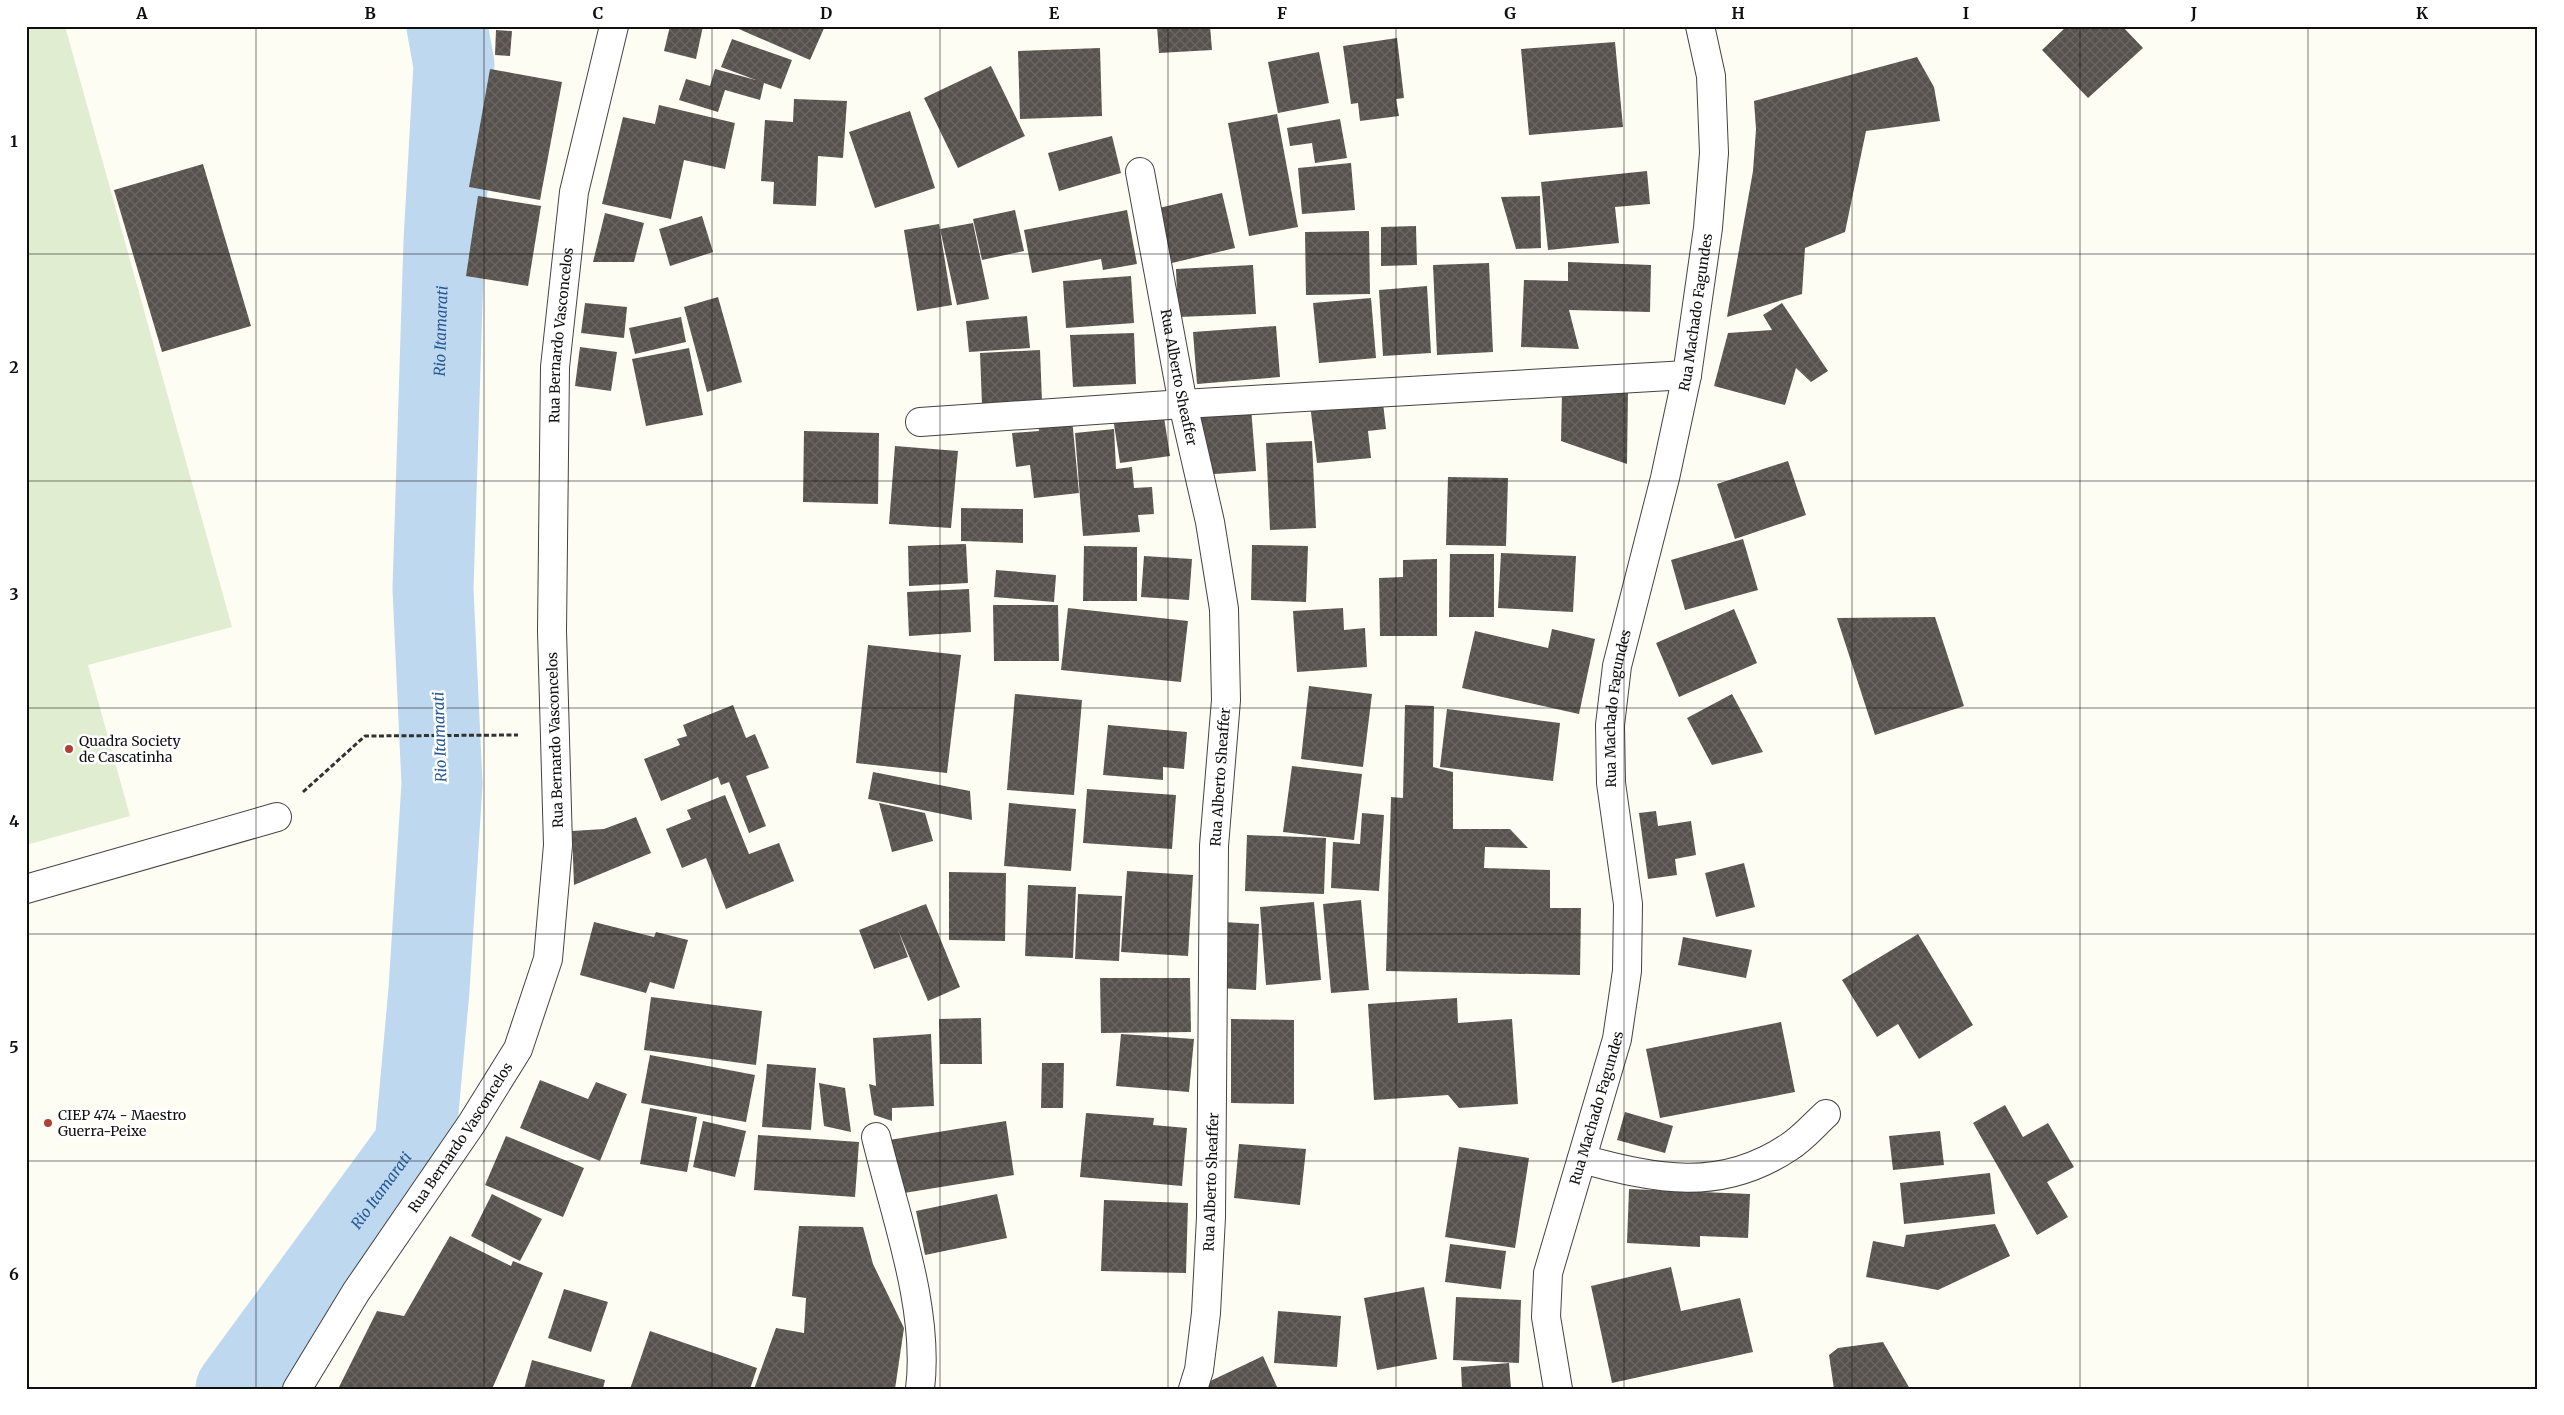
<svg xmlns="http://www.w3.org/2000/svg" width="2564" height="1415" font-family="Merriweather,serif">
<defs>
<pattern id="building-cross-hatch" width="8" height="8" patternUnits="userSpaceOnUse" patternTransform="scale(1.25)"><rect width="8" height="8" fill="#57524d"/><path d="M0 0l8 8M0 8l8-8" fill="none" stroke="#6a6662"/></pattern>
</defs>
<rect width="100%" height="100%" fill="#fefdf4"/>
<!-- pitch -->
<path fill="#e0edd1" d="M26,26H65L232,627L88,665L130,816L26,845Z"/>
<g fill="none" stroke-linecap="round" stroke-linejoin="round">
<!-- river -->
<path stroke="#bed8ef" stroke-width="81" id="s1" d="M236,1389L415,1145L429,990L442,784L433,589L444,241L454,65L447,26"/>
</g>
<!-- building -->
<path fill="url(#building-cross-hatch)" d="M670,26H703L696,59L664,51Z
M732,26H825L810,60Z
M1157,26H1210L1212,50L1159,53Z
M2067,26H2122L2143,48L2088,98L2042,50Z
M496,30L512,31L510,56L495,55Z
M1397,38L1404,98L1396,99L1399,116L1360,121L1358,103L1351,104L1343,46Z
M732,39L792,60L781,89L764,83L760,100L725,90L718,112L679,100L686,79L710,86L715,69L756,80L721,67Z
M1615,42L1623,127L1529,135L1521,49Z
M1100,48L1102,116L1020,119L1018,51Z
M1319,52L1329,103L1278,113L1268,62Z
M1917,57L1934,87L1940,121L1866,131L1845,232L1805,248L1802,294L1727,317L1753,171L1756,129L1754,101Z
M991,66L1025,136L958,168L924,98Z
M490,69L562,82L540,200L469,187Z
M794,99L847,101L843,158L818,156L816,206L773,204L774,182L761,181L765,120L793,122Z
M659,105L735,123L725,169L684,160L671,219L602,204L623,117L655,124Z
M910,111L935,188L875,208L849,132Z
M1277,114L1298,227L1249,236L1228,123Z
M1340,119L1347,158L1315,163L1312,143L1290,146L1287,128Z
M1112,136L1121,173L1059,191L1048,153Z
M1351,163L1355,210L1302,214L1298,168Z
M203,164L251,326L162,352L114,190Z
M1647,171L1650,204L1615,207L1619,243L1548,250L1541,182Z
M1222,193L1235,248L1172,263L1159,208Z
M478,196L541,206L528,286L466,276Z
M1540,196L1541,248L1516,249L1501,197Z
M1015,210L1024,251L982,260L973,219Z
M1127,210L1137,264L1103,270L1101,259L1032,273L1024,230Z
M605,213L644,223L634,262H593Z
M702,216L713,252L670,266L659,229Z
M973,223L989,299L957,305L940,229Z
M939,224L952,305L917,311L904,230Z
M1416,226L1417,265L1381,266V227Z
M1369,231L1370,294L1306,295L1305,232Z
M1568,262L1651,265L1650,312L1569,310L1579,349L1521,347L1524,280L1568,281Z
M1489,263L1493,352L1437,355L1433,265Z
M1253,265L1256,314L1178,317L1176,269Z
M1131,276L1134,323L1066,328L1063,281Z
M1427,286L1431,353L1383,356L1379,290Z
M718,297L742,382L707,392L684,307Z
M1371,298L1376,358L1319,363L1313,303Z
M585,303L627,307L624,338L581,333Z
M1782,303L1828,371L1811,382L1796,368L1785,405L1714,386L1728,333L1772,330L1763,315Z
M1027,316L1030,348L969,352L966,321Z
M681,317L686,342L635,354L629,328Z
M1276,326L1280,377L1197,384L1193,332Z
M1134,333L1136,384L1073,387L1070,335Z
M580,347L617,352L611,391L575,386Z
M689,348L703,415L646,426L632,359Z
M1040,350L1042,402L982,405L980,353Z
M1562,390H1628L1627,464L1561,441Z
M1383,403L1386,429L1368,431L1371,458L1317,463L1310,404Z
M1251,407L1256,471L1201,475L1196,411Z
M1163,411L1170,456L1120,463L1113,418Z
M1072,418L1079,493L1034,498L1030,465L1016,467L1012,433L1039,431L1038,423Z
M1114,429L1116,469L1132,467L1134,488L1152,487L1154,514L1138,515L1140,532L1083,536L1075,433Z
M804,431L879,433L878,504L803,502Z
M1312,441L1316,528L1270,530L1266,443Z
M895,446L958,451L951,528L889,524Z
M1788,461L1806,515L1735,539L1717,484Z
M1448,477L1508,478L1506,546L1446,545Z
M961,508L1023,509V543L961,541Z
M1743,539L1758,590L1685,610L1671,560Z
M966,544L968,583L909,586L908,546Z
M1252,545L1308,546L1306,602L1251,600Z
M1084,546L1137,547V601H1083Z
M1501,553L1576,556L1573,612L1498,608Z
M1450,554H1494V617H1449Z
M1144,556L1192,559L1189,600L1141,597Z
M1437,559V636H1380L1379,578L1403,577V560Z
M996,570L1056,575L1054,602L994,597Z
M969,589L971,632L909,636L907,592Z
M993,605H1058L1059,661H994Z
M1068,608L1188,621L1181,682L1061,670Z
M1343,608L1344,630L1365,628L1367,667L1297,672L1293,611Z
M1734,609L1757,663L1679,697L1656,643Z
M1935,617L1964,706L1875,735L1837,618Z
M1552,629L1595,639L1579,714L1462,688L1475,631L1548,648Z
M868,645L961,655L947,773L856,763Z
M1309,686L1372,694L1363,767L1301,759Z
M1015,694L1082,700L1074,795L1007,790Z
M1732,694L1763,752L1712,765L1687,718Z
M733,705L746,738L755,734L769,768L746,776L766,826L749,833L729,782L721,785L718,777L661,801L644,759L680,745L677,739L687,736L683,725Z
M1405,705L1434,706L1433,767L1453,772V829H1510L1528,848L1485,847L1484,868L1550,870V908H1581L1580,975L1386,971L1391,797L1403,798Z
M1447,709L1560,723L1553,781L1440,767Z
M1108,725L1187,732L1184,769L1163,767V780L1103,775Z
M1292,766L1362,774L1354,840L1283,832Z
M873,772L970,791L972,820L868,799Z
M1087,789L1176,795L1172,849L1083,843Z
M725,795L749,854L779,843L794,881L726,909L706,858L682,868L666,829L691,819L687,810Z
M879,803L925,813L933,841L892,852Z
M1009,803L1076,809L1071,871L1004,866Z
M1656,811L1658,826L1691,821L1696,855L1675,859L1677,875L1648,879L1639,813Z
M1362,813L1384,815L1379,891L1331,888L1333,842L1360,844Z
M636,817L651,853L574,885L572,831L604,829Z
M1247,835L1326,838L1324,894L1245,891Z
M1744,863L1755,907L1716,917L1705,873Z
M1127,871L1193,875L1188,956L1121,952Z
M949,872L1006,873L1005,941L949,940Z
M1028,885L1076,887L1073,958L1025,956Z
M1078,894L1122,896L1119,961L1075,959Z
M1361,900L1369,990L1331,993L1323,904Z
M1314,902L1321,980L1266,985L1260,907Z
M926,904L960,987L928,1001L898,930L908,957L874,969L859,930Z
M594,922L654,937L656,932L688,940L674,989L650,982L646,993L580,975Z
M1223,922L1259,924L1256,990L1219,988Z
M1918,934L1973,1025L1919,1059L1898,1024L1877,1037L1842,980Z
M1683,937L1752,950L1746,978L1678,965Z
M1100,978H1190L1191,1032L1101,1033Z
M651,997L762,1011L756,1065L644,1050Z
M1457,998L1458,1023L1512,1019L1518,1104L1459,1108L1448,1095L1374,1100L1368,1004Z
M981,1018L982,1064H940L939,1019Z
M1231,1019L1294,1020V1104L1231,1103Z
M1781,1022L1795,1092L1660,1118L1646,1049Z
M931,1034L934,1106L892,1108V1121L874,1115L869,1084L876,1086L873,1038Z
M1121,1034L1194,1039L1189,1092L1116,1086Z
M650,1055L755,1075L746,1122L641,1103Z
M1042,1063H1064L1063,1108H1041Z
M767,1064L816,1068L811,1130L762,1127Z
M540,1080L588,1099L596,1082L627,1094L600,1161L520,1128Z
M819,1083L845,1088L851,1132L824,1126Z
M2005,1105L2023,1137L2048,1123L2074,1167L2047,1182L2068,1217L2037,1235L1973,1123Z
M650,1108L697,1117L687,1172L640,1164Z
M1625,1112L1673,1126L1665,1153L1617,1140Z
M1086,1113L1154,1118L1153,1125L1187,1128L1182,1186L1080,1177Z
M703,1121L746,1131L735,1177L693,1167Z
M1006,1121L1014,1175L892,1195L883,1141Z
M1940,1131L1944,1165L1893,1170L1889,1136Z
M758,1135L859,1142L855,1197L754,1190Z
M506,1136L584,1168L563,1217L485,1185Z
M1239,1144L1306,1149L1300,1205L1234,1198Z
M1459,1147L1529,1158L1515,1248L1445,1237Z
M1990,1173L1995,1214L1904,1224L1900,1183Z
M1629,1189L1750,1194L1748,1238L1700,1236V1247L1627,1243Z
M492,1194L542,1219L520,1261L471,1236Z
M997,1194L1007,1238L925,1255L916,1211Z
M1104,1200L1188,1203L1186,1273L1101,1271Z
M1995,1224L2010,1256L1938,1290L1866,1277L1873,1241L1904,1247L1906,1235Z
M799,1226L863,1227L873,1264L904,1328L895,1389H754L776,1328L804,1333L806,1298L792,1296Z
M450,1236L511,1266L513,1261L543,1273L492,1389H338L377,1311L404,1316Z
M1450,1244L1506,1251L1501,1289L1445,1282Z
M1671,1267L1681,1311L1740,1298L1753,1352L1612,1383L1591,1286Z
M1424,1287L1437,1359L1377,1370L1364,1298Z
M564,1289L608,1302L591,1352L548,1338Z
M1456,1297L1521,1300L1519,1363L1453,1360Z
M1278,1311L1341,1316L1337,1367L1274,1363Z
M650,1331L757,1368L750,1389H630Z
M1883,1342L1910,1389H1834L1829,1355L1838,1348Z
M1263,1356L1278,1389H1202L1204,1384Z
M532,1360L605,1380L603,1389H524Z
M1509,1363L1511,1389H1462L1461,1367Z"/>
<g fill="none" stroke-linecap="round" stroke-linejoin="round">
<!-- minor casing -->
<g stroke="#434343" stroke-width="30">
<g id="minor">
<path id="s2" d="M1140,172L1183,404L1210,522L1224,609L1226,700L1214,846L1211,1217L1206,1313L1199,1370L1193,1389"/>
<path d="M920,422L1183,404L1687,375"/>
<path d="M26,889L277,817"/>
<path d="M876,1137C895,1215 930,1309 920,1389"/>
<path d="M1582,1159C1656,1179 1720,1193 1789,1147C1802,1139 1814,1125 1826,1114"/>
<path id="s3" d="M297,1389L356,1292L472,1123L518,1049L548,959L558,845L552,631L555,367L574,192L614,26"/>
<path id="s4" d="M1558,1389L1546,1317L1548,1273L1617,1039L1627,971L1628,904L1611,783L1610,725L1617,666L1665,478L1687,375L1708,228L1714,153L1711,76L1700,26"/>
</g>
</g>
<!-- path -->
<path stroke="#323232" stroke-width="3" stroke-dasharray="5 2.5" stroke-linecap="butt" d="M303,792L365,736L518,735"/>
<!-- minor -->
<use href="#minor" stroke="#fff" stroke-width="28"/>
</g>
<!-- grid -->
<path fill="none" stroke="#101010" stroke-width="1" stroke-opacity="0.55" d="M256,26V1389M484,26V1389M712,26V1389M940,26V1389M1168,26V1389M1396,26V1389M1624,26V1389M1852,26V1389M2080,26V1389M2308,26V1389M26,254H2538M26,481H2538M26,708H2538M26,934H2538M26,1161H2538"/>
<!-- markers -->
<g fill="#b03f38" stroke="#fff" stroke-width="2">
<circle cx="69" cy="749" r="5"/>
<circle cx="48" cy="1123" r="5"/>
</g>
<g text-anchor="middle" stroke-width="5" stroke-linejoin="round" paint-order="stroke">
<!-- street labels -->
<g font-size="14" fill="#101010" stroke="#fff">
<text dy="5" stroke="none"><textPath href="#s4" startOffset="1099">Rua Machado Fagundes</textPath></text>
<text dy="5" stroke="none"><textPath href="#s3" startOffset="1125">Rua Bernardo Vasconcelos</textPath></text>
<text dy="5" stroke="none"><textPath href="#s2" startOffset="209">Rua Alberto Sheaffer</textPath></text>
<text dy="5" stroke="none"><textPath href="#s4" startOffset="694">Rua Machado Fagundes</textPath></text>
<text transform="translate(555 740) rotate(-92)" y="5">Rua Bernardo Vasconcelos</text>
<text transform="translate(1220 777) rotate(-86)" y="5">Rua Alberto Sheaffer</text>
<text dy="5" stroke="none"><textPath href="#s4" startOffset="289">Rua Machado Fagundes</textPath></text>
<text dy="5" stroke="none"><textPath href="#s3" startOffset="300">Rua Bernardo Vasconcelos</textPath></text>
<text transform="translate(1211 1182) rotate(-88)" y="5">Rua Alberto Sheaffer</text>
</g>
<!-- poi labels -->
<g font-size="14" fill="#101010" stroke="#fff" text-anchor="start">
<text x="79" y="746">Quadra Society<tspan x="79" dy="16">de Cascatinha</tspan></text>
<text x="58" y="1120">CIEP 474 - Maestro<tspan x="58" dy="16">Guerra-Peixe</tspan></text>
</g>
<!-- water labels -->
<g font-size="15" font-style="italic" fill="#275893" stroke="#fff">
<text dy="5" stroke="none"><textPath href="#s1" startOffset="1118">Rio Itamarati</textPath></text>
<text transform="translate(440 737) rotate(-92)" y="5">Rio Itamarati</text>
<text dy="5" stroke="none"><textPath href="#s1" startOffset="246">Rio Itamarati</textPath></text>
</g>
</g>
<!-- border -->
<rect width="2564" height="1415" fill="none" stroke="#ffffff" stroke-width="55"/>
<rect x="28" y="28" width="2508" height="1360" fill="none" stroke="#101010" stroke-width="2"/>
<g font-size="16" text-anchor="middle" font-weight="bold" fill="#101010">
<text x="142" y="19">A</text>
<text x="370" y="19">B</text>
<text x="598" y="19">C</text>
<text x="826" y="19">D</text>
<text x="1054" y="19">E</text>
<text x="1282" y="19">F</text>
<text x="1510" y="19">G</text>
<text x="1738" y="19">H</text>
<text x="1966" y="19">I</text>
<text x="2194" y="19">J</text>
<text x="2422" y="19">K</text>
<text x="14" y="147">1</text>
<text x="14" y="373">2</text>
<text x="14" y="600">3</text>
<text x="14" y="827">4</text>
<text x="14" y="1053">5</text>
<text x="14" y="1280">6</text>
</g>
</svg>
